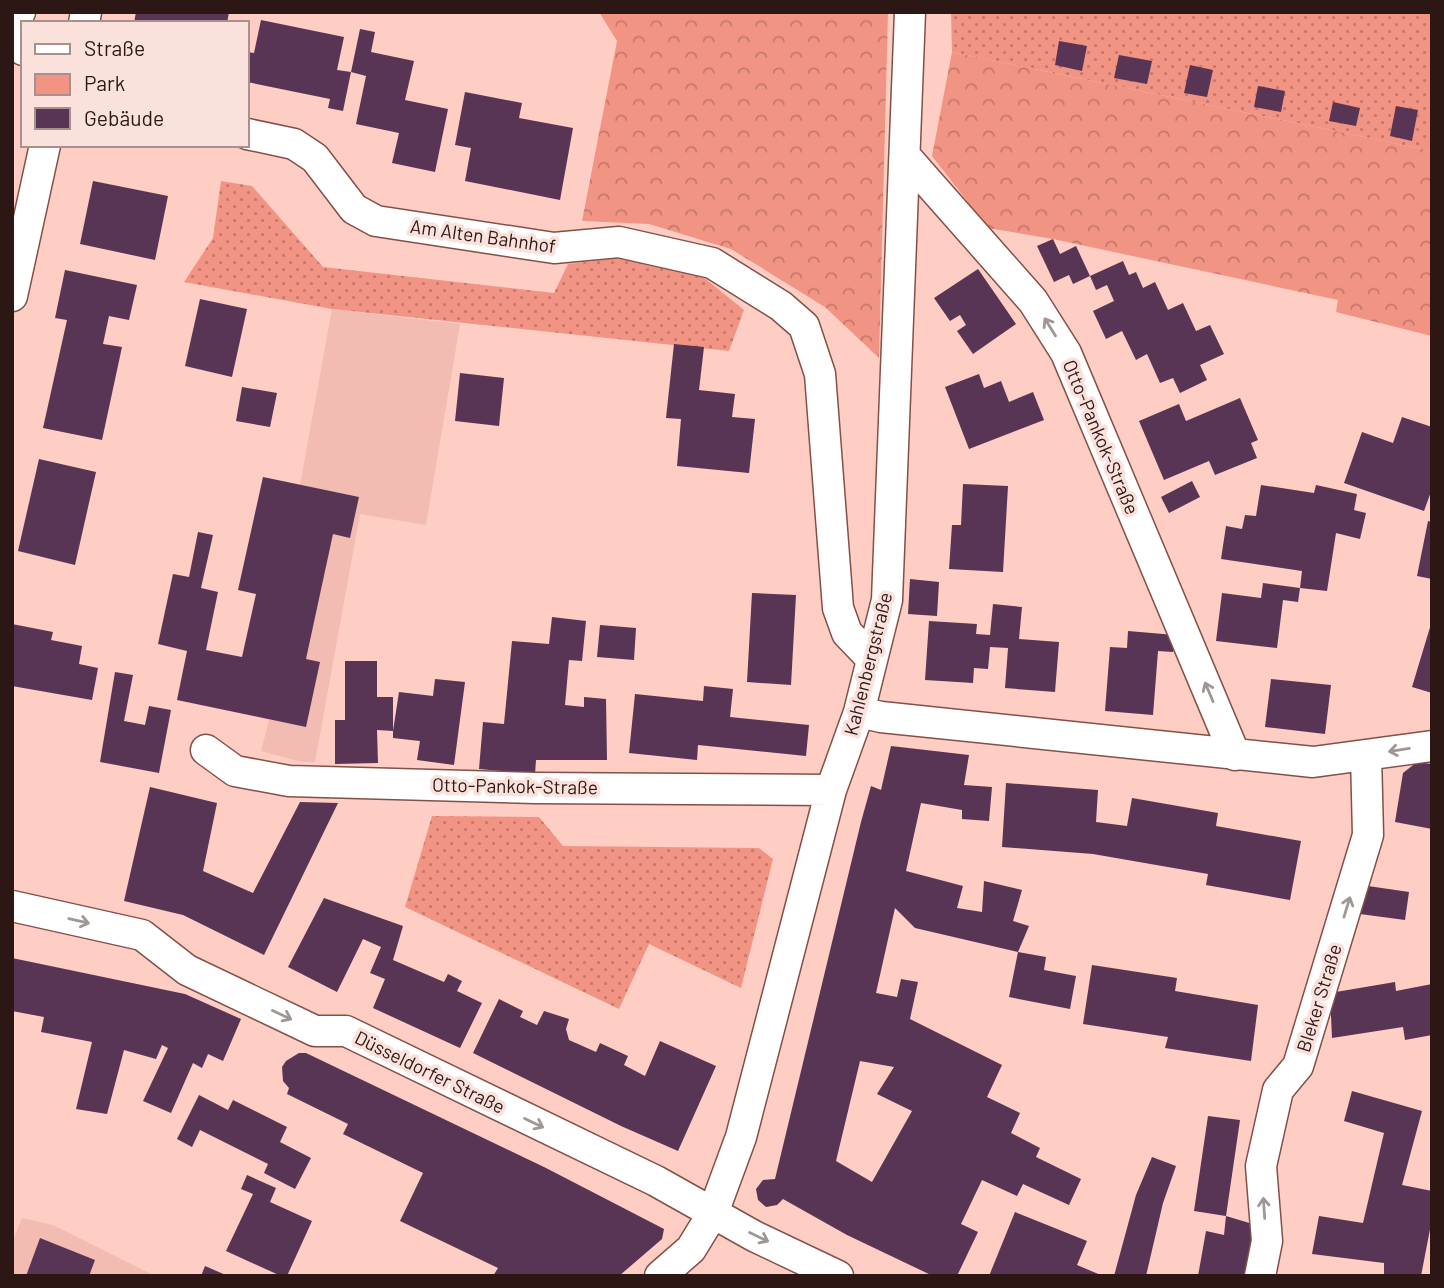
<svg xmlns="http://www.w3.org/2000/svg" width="1444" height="1288" font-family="Barlow,sans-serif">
<defs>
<pattern id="green-dots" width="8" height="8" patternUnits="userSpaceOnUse" patternTransform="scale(1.75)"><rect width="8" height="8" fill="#f29484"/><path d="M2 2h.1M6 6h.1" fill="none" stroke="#c4786b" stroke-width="1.8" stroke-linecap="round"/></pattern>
<pattern id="forest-crowns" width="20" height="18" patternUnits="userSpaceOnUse" patternTransform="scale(1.75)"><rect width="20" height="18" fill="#f29484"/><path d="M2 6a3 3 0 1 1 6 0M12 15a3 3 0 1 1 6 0" fill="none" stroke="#c4786b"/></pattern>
</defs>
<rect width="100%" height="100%" fill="#fecdc4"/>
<!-- built -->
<path fill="#f2bcb3" d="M332,309L460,324L426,525L360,514L315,762H301L261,751L269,720L251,715L300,485Z
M22,1218L53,1225L155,1276H12V1243Z"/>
<!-- green -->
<path fill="url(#green-dots)" d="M951,12H1432V151L952,52Z
M221,181L252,186L323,267L554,293L568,264L621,258L702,276L744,310L729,351L332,309L184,282L213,238Z
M432,816L539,817L563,846L759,848L773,859L741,988L649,944L619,1009L405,907Z"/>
<!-- forest -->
<path fill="url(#forest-crowns)" d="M599,12H888L879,358L825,307L731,249L649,224L582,221L617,41Z
M952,52L1432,151V336L1336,312L1338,300L1053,239L988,228L932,156Z"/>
<!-- building -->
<path fill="#583455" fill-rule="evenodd" d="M136,12H229L227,23H134Z
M261,20L344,37L337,70L351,72L343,111L328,108L330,99L247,82V52L254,53Z
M360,29L375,32L371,52L414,61L405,100L448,109L435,172L392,163L399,133L356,124L366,76L351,72Z
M1059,41L1087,46L1082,71L1055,65Z
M1119,55L1152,61L1147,84L1114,78Z
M1190,65L1213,70L1207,97L1184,93Z
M1258,86L1285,91L1281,112L1254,107Z
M465,92L522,103L519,118L573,128L560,200L465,181L471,148L455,145Z
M1333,102L1360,108L1356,126L1329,121Z
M1396,106L1418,110L1412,141L1390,136Z
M93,181L168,196L155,260L80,244Z
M1053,239L1060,254L1076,246L1090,276L1073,284L1069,275L1054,282L1037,246Z
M1123,261L1129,275L1136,272L1143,288L1155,282L1168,310L1183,303L1196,331L1210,325L1224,354L1200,365L1207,380L1180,393L1173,378L1160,383L1147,354L1136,360L1122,331L1106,339L1093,311L1114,301L1107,285L1096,290L1090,276Z
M978,269L1016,324L973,354L957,331L966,325L960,315L950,321L934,298Z
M65,270L137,285L129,320L109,316L103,344L122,347L102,440L43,428L67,320L55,318Z
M200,299L247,309L232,377L185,366Z
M674,344L704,347L699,390L735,394L732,417L755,419L749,473L677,466L681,419L666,418Z
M460,373L504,378L499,426L455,421Z
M979,374L984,388L1001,381L1009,402L1033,392L1044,420L969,449L945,387Z
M242,387L277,393L270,427L236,421Z
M1240,398L1258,440L1251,443L1257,458L1215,475L1209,461L1164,480L1139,421L1179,404L1186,421Z
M1402,417L1432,427V489L1424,511L1344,483L1362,432L1393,443Z
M39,459L96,472L75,565L18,551Z
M263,477L359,497L350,538L333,534L306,659L320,662L306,727L177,700L187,651L158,644L173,574L189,577L198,532L213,535L201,588L218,592L206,650L242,657L256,594L238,590Z
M1192,481L1200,497L1169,513L1161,497Z
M963,484L1008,486L1003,572L949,569L952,525H961Z
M1261,485L1314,493L1316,485L1357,494L1354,510L1366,513L1360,539L1336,533L1327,591L1300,588L1302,571L1221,559L1226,526L1242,529L1245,515L1256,516Z
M1428,521L1432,522V579L1417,576Z
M910,579L939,582L937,616L908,614Z
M1263,583L1300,588L1298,602L1283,600L1277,648L1216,641L1222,593L1261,598Z
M752,593L796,595L791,685L747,682Z
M993,604L1022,607L1019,639L1059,642L1055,692L1005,688L1008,648L990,647L988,669L974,668L973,683L925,680L929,621L977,624L976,634L990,635Z
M552,617L586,621L582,661L569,660L565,705L584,707V697L606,699L607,760H536L535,774L479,769L483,722L504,724L512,641L549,644Z
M12,624L53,632L51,640L82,646L79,664L98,668L92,700L12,686Z
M1431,624H1432V693L1412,687Z
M600,625L636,628L634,660L597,657Z
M1128,631L1175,635L1173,652L1158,651L1153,715L1105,711L1110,647L1127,648Z
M345,661H377V697H393V731L399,692L433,696L435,679L465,682L454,765L417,760L420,741L393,738V731L377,730L378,763L335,764V720H345Z
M115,672L133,675L124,721L145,725L149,706L171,710L159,773L100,762Z
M1271,679L1331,685L1325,734L1265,727Z
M704,686L733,689L730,717L809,725L806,756L698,745L697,760L629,753L635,694L703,701Z
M891,746L969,755L964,785L992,787L989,821L962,819V810L921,803L906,871L963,886L957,908L982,912L984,881L1022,890L1013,921L1029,926L1018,952L915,928L895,908L876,993L897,997L901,979L918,982L910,1019L1002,1065L987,1097L1020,1113L1011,1133L1040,1148L1036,1157L1081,1179L1069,1205L1023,1184L1017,1196L982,1180L961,1224L978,1232L957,1276H933L847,1235L783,1199L777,1205L766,1207L758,1200L756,1189L763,1180L775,1179L861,822L871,786L881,790ZM860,1061L894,1067L877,1094L912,1111L872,1182L836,1161Z
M1417,762L1432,764V829L1395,822L1403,773Z
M1006,783L1098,790L1096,822L1127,826L1132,798L1218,813L1216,826L1301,841L1290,900L1206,885L1208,874L1093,854L1002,847Z
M150,787L217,803L203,871L253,893L300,802L338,803L264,955L183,915L124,901Z
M1368,886L1409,892L1405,920L1360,914Z
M324,898L403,926L393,960L444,982L448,974L462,981L457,991L482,1003L460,1048L373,1008L385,979L370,973L381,947L363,939L337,992L288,967Z
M1018,952L1046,957L1044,970L1076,976L1070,1009L1009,997Z
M12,958L185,994L241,1019L223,1061L208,1054L202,1068L193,1063L171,1113L143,1101L168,1048L162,1045L156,1059L124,1050L107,1114L76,1109L92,1042L41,1032L44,1017L12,1011Z
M1092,965L1177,978L1175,991L1258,1005L1251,1061L1165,1048L1168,1037L1083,1024Z
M1395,982L1396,991L1432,984V1035L1405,1040L1403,1027L1332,1038L1330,993Z
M499,999L523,1011L520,1017L537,1025L544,1011L569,1019L566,1029L569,1040L596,1052L600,1043L628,1056L624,1065L645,1076L660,1041L716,1066L678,1151L621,1126L473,1053Z
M299,1053H306L546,1168L664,1229L662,1239L619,1276H493L498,1268L400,1221L423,1173L343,1134L348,1124L287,1094L289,1088L283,1081L282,1067L286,1061Z
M1352,1091L1422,1111L1402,1185L1432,1191V1219L1421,1276H1384V1263L1312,1254L1319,1216L1363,1223L1384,1133L1344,1121Z
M199,1095L228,1110L233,1100L287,1127L280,1142L311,1158L295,1189L264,1173L268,1164L200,1130L192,1147L177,1139Z
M1208,1116L1240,1120L1226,1216L1256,1225L1247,1276H1198L1206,1231L1224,1235L1226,1216L1194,1211Z
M1152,1157L1176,1166L1163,1203L1146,1276H1114L1136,1195Z
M247,1175L276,1188L270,1202L312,1221L287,1276H281L226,1251L253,1194L241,1189Z
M1015,1212L1087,1241L1077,1265L1103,1276H989Z
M40,1238L95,1260L89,1276H26Z
M205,1266L228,1276H201Z"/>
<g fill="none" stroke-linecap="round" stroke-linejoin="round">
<!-- minor casing -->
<g stroke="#835047" stroke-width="33">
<path id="minor" d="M12,22L20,12
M84,23L86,12
M12,41L23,50
M247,134L294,144L315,158L354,209L376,221L554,248L619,242L712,263L781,306L804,326L820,374L838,608L847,633L871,658
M905,156L1033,301L1066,353L1235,755
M12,296L45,145
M859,712L881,717L1313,762L1432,746
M206,750L235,771L289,781L535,788L831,790
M12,906L142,935L187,970L315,1031H346L656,1181L754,1236L838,1276
M660,1276L691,1249L713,1213L741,1137L831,790L859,712L887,600L910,12
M1260,1276L1267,1241L1261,1166L1278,1090L1298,1066L1368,835L1366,755"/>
</g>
<!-- minor -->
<use href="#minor" stroke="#fff" stroke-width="30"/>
</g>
<!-- one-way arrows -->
<defs><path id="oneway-shaft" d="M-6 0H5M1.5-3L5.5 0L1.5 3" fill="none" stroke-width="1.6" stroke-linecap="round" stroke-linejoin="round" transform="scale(1.75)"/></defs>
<g stroke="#a09795">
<use href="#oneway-shaft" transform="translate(1050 327) rotate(-122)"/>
<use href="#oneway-shaft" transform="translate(1209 692) rotate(-113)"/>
<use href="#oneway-shaft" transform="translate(1399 750) rotate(171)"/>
<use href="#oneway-shaft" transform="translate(1347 907) rotate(-73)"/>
<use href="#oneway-shaft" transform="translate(79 921) rotate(13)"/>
<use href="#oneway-shaft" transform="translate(282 1015) rotate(25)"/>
<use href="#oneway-shaft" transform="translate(534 1123) rotate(26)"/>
<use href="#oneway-shaft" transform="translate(1264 1208) rotate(-94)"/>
<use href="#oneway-shaft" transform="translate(759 1237) rotate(26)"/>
</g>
<g text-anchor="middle" stroke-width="7" stroke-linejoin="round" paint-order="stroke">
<!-- street labels -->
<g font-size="19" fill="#2d1714" stroke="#fae1dc">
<text transform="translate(483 236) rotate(8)" y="7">Am Alten Bahnhof</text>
<text transform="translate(1101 437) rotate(67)" y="7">Otto-Pankok-Straße</text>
<text transform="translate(868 664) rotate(-76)" y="7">Kahlenbergstraße</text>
<text transform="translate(515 786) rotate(1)" y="7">Otto-Pankok-Straße</text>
<text transform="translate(1319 998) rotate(-73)" y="7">Bleker Straße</text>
<text transform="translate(430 1072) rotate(26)" y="7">Düsseldorfer Straße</text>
</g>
</g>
<!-- border -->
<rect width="1444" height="1288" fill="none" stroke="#2d1714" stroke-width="28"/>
<!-- legend -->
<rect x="21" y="21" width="228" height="126" fill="#fae1dc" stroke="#a8908c" stroke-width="2"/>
<rect x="35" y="44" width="35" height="10" fill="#ffffff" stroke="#a8908c" stroke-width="2"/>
<text x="84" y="56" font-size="21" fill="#2d1714">Straße</text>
<rect x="35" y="74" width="35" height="21" fill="#f29484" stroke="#a8908c" stroke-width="2"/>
<text x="84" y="91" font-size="21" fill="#2d1714">Park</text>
<rect x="35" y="108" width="35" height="21" fill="#583455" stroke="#a8908c" stroke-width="2"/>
<text x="84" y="126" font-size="21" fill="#2d1714">Gebäude</text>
</svg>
